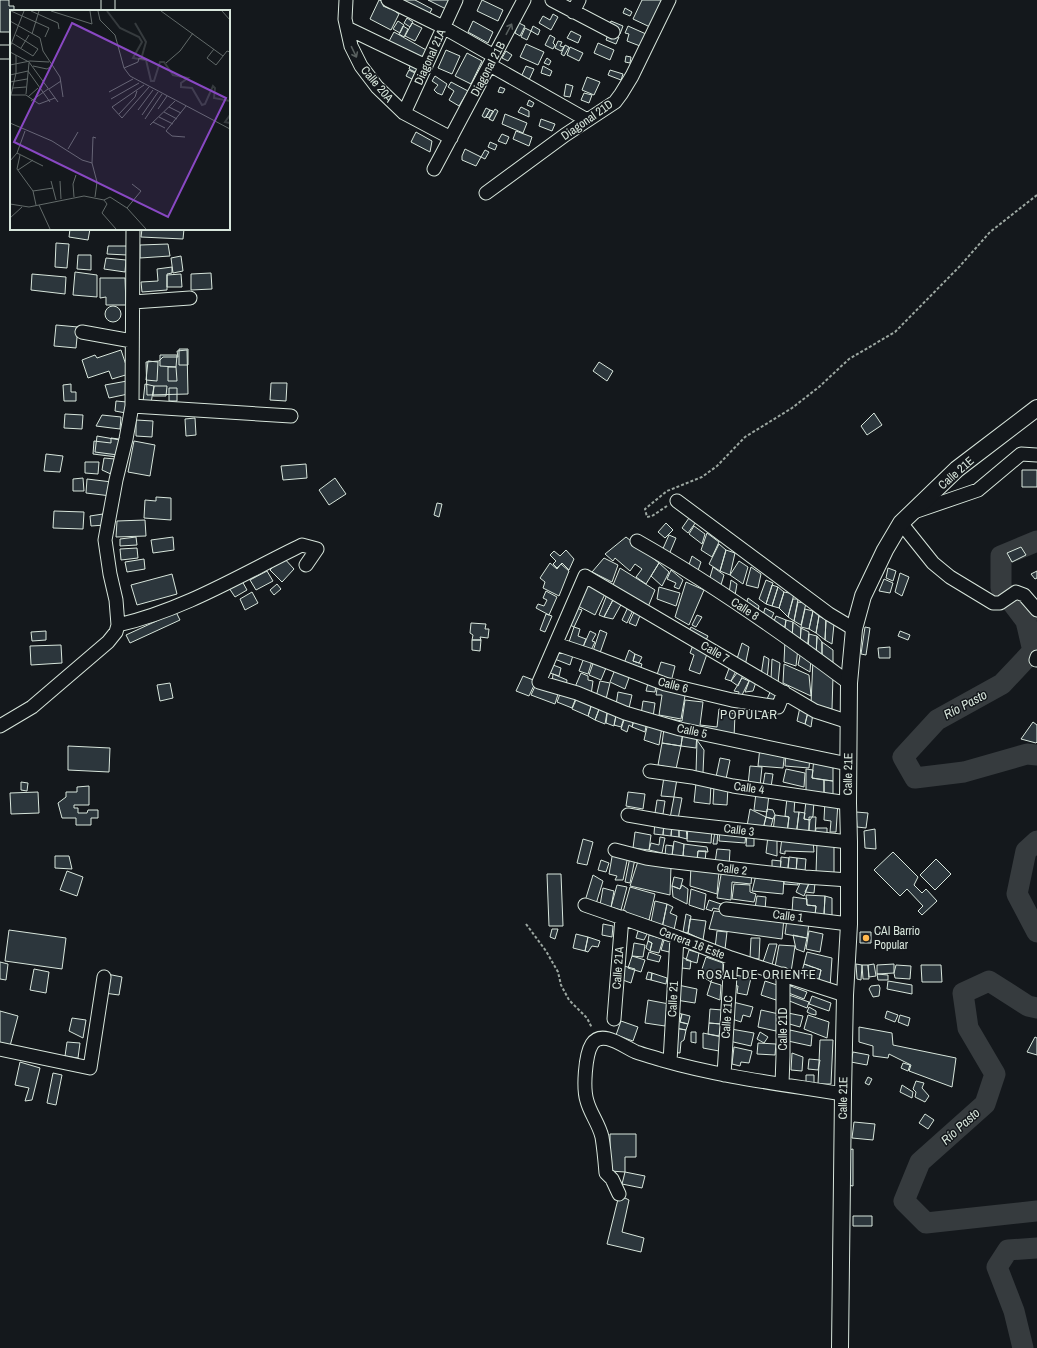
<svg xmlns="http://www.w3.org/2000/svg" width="1037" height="1348" font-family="'Archivo Narrow',sans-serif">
<rect width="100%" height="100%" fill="#14181c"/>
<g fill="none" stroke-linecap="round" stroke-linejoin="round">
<!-- canal -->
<path stroke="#363b3e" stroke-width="12" d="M1026,621L1035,614"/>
<!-- river -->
<path stroke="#363b3e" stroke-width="21" d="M1037,541L1001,556V588L1026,621L1033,651L1002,684L937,720L903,757L915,778L964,772L1027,754L1037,755
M1037,841L1026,851L1017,894L1037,932
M1037,1008L1028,1006L989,981L963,993L968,1028L995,1074L985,1104L920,1162L904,1201L926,1223L1037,1211
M1023,1348L1014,1311L997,1267L1008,1250L1037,1248"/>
</g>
<!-- building -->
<path fill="#2c363c" stroke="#d8e6dc" d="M0,0H9V6H14V11H11V32H0Z
M379,0L385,2L383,6L390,9L392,5L398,8L396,12L399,14L391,30L370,19Z
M396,0H415L432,9L427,18Z
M428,0H453L448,10Z
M482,0L503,10L498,21L477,11Z
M642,0H663L650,27L633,19Z
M625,8L632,12L630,16L623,13Z
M553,14L558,17L551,30L539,23L543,16L550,20Z
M407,18L413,22L410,27L404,23Z
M398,21L404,25L400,33L393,29Z
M473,21L493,32L488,43L468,32Z
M611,21L623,26L620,34L608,28Z
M517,22L525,26L520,36L515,33L516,30L514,29Z
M412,23L422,28L415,41L405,36Z
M403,26L408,29L404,37L399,34Z
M533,26L540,30L538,35L531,31Z
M628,26L646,34L640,46L627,41L629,34L625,33Z
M525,28L531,31L527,40L521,37Z
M571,31L581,36L578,43L567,38Z
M394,32L428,51L422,62L388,43Z
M609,32L619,37L616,44L606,40Z
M550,35L555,38L553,43L555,45L553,49L545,45Z
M558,41L562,42L560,46L564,47L561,51L555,48Z
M598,43L614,50L610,60L594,53Z
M526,44L544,52L538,65L520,57Z
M565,45L569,47L564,56L561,54Z
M570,47L583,53L579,61L567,55Z
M446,50L460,56L452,74L438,68Z
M506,51L512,55L508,61L502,58Z
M467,53L482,61L471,84L455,76Z
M626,56L631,57L630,63L625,62Z
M394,57L422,67L419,74L409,69L410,66Z
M547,58L551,61L549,65L544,63Z
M526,66L534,69L529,80L521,77Z
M543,66L552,71L550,76L541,73Z
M409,70L415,73L412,79L406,76Z
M610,70L623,74L621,80L608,75Z
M435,76L447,84L442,95L437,93L434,90L438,85L432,81Z
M587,77L600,82L594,95L582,90Z
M451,82L468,91L459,106L449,100L454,91L448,87Z
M566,84L573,86L570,97L564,96Z
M500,87L505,89L503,93L498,92Z
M584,93L592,95L589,103L581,100Z
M529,100L534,103L532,107L527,105Z
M521,107L529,111V117L518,112Z
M486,108L490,110L485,118L482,116Z
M495,109L498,111L493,121L489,119Z
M490,110L493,111L489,118L486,117Z
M505,114L527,123L523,133L502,124Z
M541,119L555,124L552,131L539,126Z
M516,131L532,137L529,146L513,139Z
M416,132L432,141L430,152L411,142Z
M502,134L509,137L506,144L498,141Z
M490,142L497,145L495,150L488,147Z
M465,149L481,157L476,166L462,160V156Z
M485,150L489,152L485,159L481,157Z
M70,229H90L88,240L69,237Z
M142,229H184L183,239L141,237Z
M56,243L69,244L67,268L55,267Z
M168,244L170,256L140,258V245Z
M108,246H128L127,255L107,254Z
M78,255H91V270L77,269Z
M181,256L183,271L173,273L171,258Z
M106,258L126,260L125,272L104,269Z
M172,267V273L167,274V290L142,292L141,282L158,281L157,269Z
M75,272L97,275V297L73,295Z
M211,273L212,289L191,290V274Z
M32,274L66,277L65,294L31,290Z
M181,274L182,287H167V275Z
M100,278H125L126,305H106V297L100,298Z
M105 314a8 8 0 1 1 16 0a8 8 0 1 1-16 0Z
M56,325L78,327L76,348L54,346Z
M179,349H188V365H179Z
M121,350L129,374L112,379L109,371L88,378L82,360L95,355L97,358Z
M187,350L188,394L147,395L146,362L159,361L163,357H178L177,351Z
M160,355H177L176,367L160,366Z
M148,361L158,362L157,381L146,380Z
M599,362L613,371L607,381L593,371Z
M168,367H176L177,381H168Z
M127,381L128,394L109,398L105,385Z
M271,383H287L286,401L270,400Z
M71,384V392H76V401H64L63,385Z
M145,384L154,386L151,403L143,402Z
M154,386H167L166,396H153Z
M169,388H177V401H169Z
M116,401L127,402L126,413L115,411Z
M874,413L882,425L867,435L861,426Z
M65,414L83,415L82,429L64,428Z
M102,415L121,417L120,429L96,426Z
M195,418L196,435L186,436L185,419Z
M136,420L153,421L152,437L136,436Z
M97,436L120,440L118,455L95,452Z
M111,438L119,439L117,457L93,454L94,441L111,443Z
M134,441L155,445L150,476L128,472Z
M46,454L63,456L60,472L44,471Z
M104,458L115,459L113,475L102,470Z
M85,462H99L98,474L85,473Z
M306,464L307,478L283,480L281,466Z
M1022,470H1037V487H1022Z
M83,478L84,491H73V479Z
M335,478L346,494L329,505L319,490Z
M87,479L112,482L111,496L86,493Z
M156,497L171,498V520L144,518L145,500L156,501Z
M437,503L442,504L439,517L434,515Z
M54,511L84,512L83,529L53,528Z
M103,514L105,525L91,526L90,516Z
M689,518L696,522L688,533L682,528Z
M145,520L146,536L116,537L117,521Z
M666,523L673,530L665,538L658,532Z
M694,526L705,534L702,544L689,534Z
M707,533L719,542L712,557L701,550Z
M669,535L676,538L668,557L661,553Z
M136,537L137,545L120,546V539Z
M173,537L174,550L153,553L151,540Z
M626,537L659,563L646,584L636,577L642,569L635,564L630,571L615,558L613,561L605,554Z
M719,544L726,550L720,571L709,564Z
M1021,547L1026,555L1012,562L1007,553Z
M137,548L138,558L121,560L120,549Z
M566,550L574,559L569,570L562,563L557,568L553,564L556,561L550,555L554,551L560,556Z
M726,550L735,553L730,575L720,571Z
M692,556L701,562L696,576L687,570Z
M283,557L294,569L282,582L270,570Z
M604,558L618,565L612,582L592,572Z
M144,559L145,569L127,572L125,562Z
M739,561L748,567L743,584L730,575Z
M550,563L557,569L561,564L569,571L559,596L543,588L545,582L540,578Z
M659,563L669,572L662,586L651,576Z
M713,567L724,575L720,588L729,593L731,580L737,584L734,601L708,584Z
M751,567L761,574L758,588L746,585Z
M620,568L655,590L648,607L613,585Z
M888,568L896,571L893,581L886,578Z
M671,570L683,580L679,589L674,587L676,583L667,579Z
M267,571L273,581L256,590L250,580Z
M1037,571V578L1035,579L1031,574Z
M900,573L909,577L902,596L895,592Z
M172,574L177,594L137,605L131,585Z
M884,579L893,583L890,593L879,591Z
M766,580L773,583L766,604L759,599Z
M242,581L247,590L235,597L229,588Z
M587,582L606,592L595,615L576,605Z
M686,582L704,590L689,625L675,617Z
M277,584L281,589L274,595L270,590Z
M772,585L778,587L772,606L766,604Z
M659,587L680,593L676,606L657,599Z
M778,587L784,592L779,608L772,606Z
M546,591L557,597L549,615L536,608L538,604L544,606L547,600L543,598Z
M252,592L258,603L245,610L240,599Z
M608,592L615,596L604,617L599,615Z
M784,592L794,594L788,617L779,608Z
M615,596L623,601L613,619L604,617Z
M748,598L759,606L757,616L745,608Z
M793,599H798L794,621L788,617Z
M798,602L806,603L801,625L794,621Z
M629,605L634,608L627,623L622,620Z
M574,607L582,610L574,627L568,624Z
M765,608L774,613L769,623L762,619Z
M805,609L813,611L809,629L801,627Z
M635,610L641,613L636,626L629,623Z
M813,611L819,616L816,633L809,629Z
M176,612L180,620L130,643L126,635Z
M546,614L552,616L545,632L540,630Z
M697,615L702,617L696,627L692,625Z
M776,616L786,620L784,633L772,626Z
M819,616L826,620L825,640L816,633Z
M786,620L793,622L792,639L784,633Z
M826,620L834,624L832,644L825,640Z
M793,622L801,628L800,645L792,639Z
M471,623L486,624L485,629H489L488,638L480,637L481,640H472L473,635L470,633Z
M574,627L580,629L578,636L586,639L583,647L569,642Z
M691,627L708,636L705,642L688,633Z
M865,627L870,628L866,655L861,654Z
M801,628L809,632L807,650L800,645Z
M600,630L607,633L600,653L593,651Z
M46,631V640L32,641L31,632Z
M590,631L596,634L592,641L595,642L591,650L583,647Z
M900,631L910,635L908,640L898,636Z
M809,634L817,636L816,656L808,651Z
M817,636L822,642V661L816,656Z
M472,640H481L480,651L472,650Z
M785,640L798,648L796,666L784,662Z
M822,642L833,650V669L822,661Z
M742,643L749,647L745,666L736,662Z
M61,645L62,663L31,665L30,646Z
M557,645L574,652L570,665L552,658Z
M693,645L707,654L700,674L689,670L694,655L690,653Z
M890,647V658H879L878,648Z
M629,650L635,654L633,661L642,664L639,673L623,666Z
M801,651L811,658L810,672L798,665Z
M635,654L642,657L639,663L633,661Z
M585,655L593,658L588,674L579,671Z
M764,656L769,659L767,680L761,675Z
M595,658L608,663L601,680L589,675Z
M772,659L780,663L778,683L771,679Z
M813,659L833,676L832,709L811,704Z
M661,662L675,666L671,682L656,678Z
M784,664L809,675L811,696L783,683Z
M553,665L561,668L559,676L550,673Z
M730,666L736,671L731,681L725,679Z
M616,667L630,675L625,689L610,682Z
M581,673L588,676V680L593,681L591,695L575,687Z
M737,673L743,675L738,686L731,681Z
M553,674L567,680L566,687L552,682Z
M523,676L536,681L529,696L516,691Z
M742,678L749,681L741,697H738L739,692L734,691Z
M750,679L756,682L753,691L745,692Z
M600,681L610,683L606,699L596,697Z
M537,682L559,691L555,704L531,695Z
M170,683L173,698L160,701L157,685Z
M648,683L656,685L655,692L646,691Z
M658,683L686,690L681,719L659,715L662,695H656Z
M772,688L778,691L773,702L767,699Z
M562,689L577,695L572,708L557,702Z
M618,692L632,695L629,708L616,705Z
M578,695L593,700L588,716L572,709Z
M593,700L601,704L595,720L588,716Z
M685,700L703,702L700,725L717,727L719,709L735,714L734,738L671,725V719L682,721Z
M643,701L655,703L653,717L641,715Z
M601,704L608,707L605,724L595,720Z
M608,707L617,710L614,726L606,723Z
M800,707L808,712L805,724L797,721Z
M617,711L625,715L621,727L614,725Z
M808,712L813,713L811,727L805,724Z
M625,717L634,720L632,727L629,725L627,732L621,729Z
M634,720L646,726L645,732L632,727Z
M1033,722L1037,725V742L1036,743L1021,739Z
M648,723L662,727L659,745L644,740Z
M664,729L683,732L681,746L662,743Z
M683,732L697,734L696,748L681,746Z
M697,740L704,750L703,773H696Z
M662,743L681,746L676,769L658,765Z
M68,746L110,748L109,772L68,770Z
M760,747L785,751L783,768L758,766Z
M786,752L810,757L809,768L785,766Z
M720,758L730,760L726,779L716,777Z
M814,758L833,762V781L812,778Z
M750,766L762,767L760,786L748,785Z
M786,769L805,773L804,787L783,782Z
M806,769L813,770L812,778L824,780V797L806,794Z
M765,773L773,774L771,787L763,786Z
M664,777L677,779L674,797L661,796Z
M824,780L833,781V798L824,797Z
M21,782L28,783L27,791L21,790Z
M696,783L711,784L710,804L694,802Z
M89,786V805H74V808H78V813H87L88,810H98V818H91V825H76V818H62L58,803L66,797V792H77V787Z
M714,786L728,787L727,805L713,804Z
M38,792L39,813L11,814L10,793Z
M628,792L645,794L643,809L626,806Z
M756,793L769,794L767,812L754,810Z
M674,797L682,798L678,819L670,818Z
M787,798H795L794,812H799L796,836L787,833L789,817L785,816Z
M657,800L665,801L663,814L655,813Z
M825,800L838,802L836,832H830L831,821L824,820Z
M806,801H814L813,816L810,820L804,819Z
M750,809L766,817L763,829L747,826Z
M767,809L773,810L775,815L773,819L766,817Z
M799,812L805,813L804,819L810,820L808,837L796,836Z
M856,812L868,813L866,828L857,827Z
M775,815L789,817L787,833L773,831Z
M766,817L773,819L770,830L763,829Z
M809,817H816L815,835H809Z
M655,821L664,823L663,835L654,834Z
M664,823L672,824L671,836L663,835Z
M672,824L679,825V837L671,836Z
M679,825L686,826L687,839L679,837Z
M688,826L712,828L711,843L687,841Z
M816,828H827V835H815Z
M720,829L746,833L745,843L719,841Z
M875,829L876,849L865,848L864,831Z
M715,831H718L717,844H713Z
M635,832L651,835L649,850L633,848Z
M747,833L754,834V846H746Z
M768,836L777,837V856L766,853Z
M660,837L665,838L662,853L649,850L651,843L659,845Z
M782,838L813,840L814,852L785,851V854L780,853Z
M583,839L593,842L587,865L577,863Z
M674,841L684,844L683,856H672Z
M817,841H834V874H816Z
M684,844L707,847L708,852L698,851L697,859L683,856Z
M666,845L673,846L672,856L665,855Z
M717,849L730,850L729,866L715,863Z
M613,851L628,856L623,880H615L617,876L609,874Z
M698,851H706L705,862H697Z
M893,852L918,877L914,885L922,893L926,889L937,901L922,915L918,911L923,906L907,889L900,896L874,870Z
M55,856H69L72,869L55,868Z
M630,857L635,859L630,883L625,882Z
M781,857L789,858L787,874L780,873Z
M789,857L797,858L796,873L788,872Z
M639,858L671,867L670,895L630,886Z
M797,858L806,859L805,871L796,873Z
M936,859L951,874L935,890L920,875Z
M601,860L609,863L606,872L598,870Z
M772,860L781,861L780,873L772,872Z
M691,866L719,871L717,894L690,886Z
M722,869L752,873L751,884L732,882L731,900L717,898Z
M67,871L83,877L77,896L60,890Z
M547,874H561L563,926H549Z
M593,875L603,881L596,904L585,901Z
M756,875L784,878L783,894L752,891Z
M674,877L683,879L680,889L672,886Z
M784,878L798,879V885L784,884Z
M801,881H810L804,896L796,892Z
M810,881L815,883L814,893L805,892Z
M734,884L750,885V892L756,894L754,902L732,899Z
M617,885L627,887L621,910L611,907Z
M682,885L688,889L687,904L673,897L672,886L680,889Z
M630,887L655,894L649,920L623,912Z
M603,888L614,891L611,907L600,905Z
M691,889L706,894L704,910L689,905Z
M806,895L825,896L824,915H815L816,906L807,905Z
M757,896L766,897L765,910L755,908Z
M825,896L832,898V915H824Z
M793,897L807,899V905L816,906L815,915L792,913Z
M709,900L724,905L722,910L713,908L712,911L706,909Z
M655,901L667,904L662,928L651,922Z
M667,904L673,907L670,913L677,916L674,930L662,928Z
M714,911L784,918L782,939L709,929Z
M686,914L691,916L688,933L683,932Z
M690,919L706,921L703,940L688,933Z
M787,919L809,923L807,938L785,934Z
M603,924L613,926L612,937L602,935Z
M552,929H558L555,939L550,937Z
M9,930L66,938L62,969L5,961Z
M638,931L647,934L644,940L636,938Z
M717,931L727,932L725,949L715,948Z
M809,931L823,934L820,952L806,949Z
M860,932H871V943H860Z
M576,934L588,937L585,951L573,948Z
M649,935L663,939L659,953L650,951L652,943L648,941Z
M793,935L807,938L804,952L796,949Z
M588,937L600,941L598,947L592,946L588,952L585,951Z
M751,938H760L759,959L750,958Z
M664,940L671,942L669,952L661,950Z
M648,941L652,943L650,951L646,948Z
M634,943L645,945L643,957L632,956Z
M769,944H777L772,965L763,962Z
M779,945L795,946L791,972L775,967Z
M689,950L699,953L697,963L686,960Z
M649,952L661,956L659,962L647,959Z
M807,952L832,958L830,987L818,983L821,970L804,964Z
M632,956L645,960L641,972L628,968Z
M679,956L691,961L690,969L682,968L681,972Z
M706,957L723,963V980L713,977L711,982L700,975Z
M0,962L8,964L6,980L0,979Z
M804,964L821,970L818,983L800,978Z
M856,964L862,965L861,980L857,979Z
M874,964L876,976L869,977L868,965Z
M894,964V973L877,974V965Z
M862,965H868L869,979H863Z
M896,965L911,966L910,979L895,978L894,973Z
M921,965H941L942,982H922Z
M624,966L635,969L631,983L620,979Z
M34,969L49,972L46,993L30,990Z
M648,972L652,973L651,980L646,979Z
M652,973L667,978L666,984L651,980Z
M107,974L122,977L119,995L104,993Z
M877,974L888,975V980H878Z
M735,975L751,978L747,995L737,993L738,986L733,985Z
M765,981L780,986L776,1000L761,995Z
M888,981L912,985V994L887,989Z
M711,982L721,985L720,1000L707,995Z
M678,985L697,989L695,1003L676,1000Z
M788,985L807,992L804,999L786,992Z
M879,985L880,988L879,996L873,997L869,989L871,986Z
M789,995L809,1002L807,1008L787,1000Z
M812,996L831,1003L829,1011L809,1004Z
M648,1000L669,1004L665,1026L645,1023Z
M733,1002L753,1007L750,1017L743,1015L741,1022L729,1018Z
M809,1007L816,1011V1015L811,1014L807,1012Z
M710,1009L722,1010L721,1024L709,1023Z
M761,1010L779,1014L776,1031L758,1027Z
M0,1011L18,1016L10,1046L0,1043Z
M887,1011L898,1015L895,1022L885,1018Z
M677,1013L682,1014L680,1022L688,1024L686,1030L675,1028Z
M788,1013L803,1016L800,1027L786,1023Z
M682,1014L690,1016L688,1024L680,1022Z
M808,1015L829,1022L827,1038L804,1029Z
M900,1015L910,1018L908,1026L898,1022Z
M72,1018L86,1020L83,1038L69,1031Z
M621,1021L638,1027L633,1041L616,1035Z
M709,1023L721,1024L719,1036L708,1034Z
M859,1027L892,1033L893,1045L956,1058L952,1087L909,1071L911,1065L889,1054L888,1058L873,1056V1046L859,1042Z
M675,1028L686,1030L684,1040L681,1042L680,1053L672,1052Z
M731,1029L754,1033L751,1046L729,1041Z
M790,1030L812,1035L811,1046L788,1041Z
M691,1032H696V1043L691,1042Z
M760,1032L768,1037L764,1043L757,1039Z
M703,1033L722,1037L719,1051L703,1048Z
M1035,1037L1037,1038V1055L1027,1052Z
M820,1040H833L831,1084H818Z
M67,1042L80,1043L78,1058L65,1056Z
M758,1043L776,1044L775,1055L757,1054Z
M734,1047L752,1051L749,1063L741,1062L740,1066L732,1064Z
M853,1052L869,1055L867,1065L851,1062Z
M792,1053L803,1057L802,1071L791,1070Z
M809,1059L820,1060L818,1070L808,1069Z
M20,1062L40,1068L32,1100L25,1101L29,1088L15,1085Z
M903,1063L910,1065L908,1071L901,1068Z
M53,1073L62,1075L56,1105L47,1103Z
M806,1075H814V1084H806Z
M868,1077L872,1079L869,1085L865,1083Z
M916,1081L924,1083L922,1088L929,1096L925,1102L915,1097L916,1092L913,1089Z
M902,1085L913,1092L912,1098L900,1092Z
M925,1114L934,1120L928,1129L919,1123Z
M854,1122L875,1124L873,1140L852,1138Z
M610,1134H636V1157H625V1172L610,1171Z
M853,1149V1186L848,1185V1150Z
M625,1172L645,1176L642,1188L622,1184Z
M619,1195L629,1200L622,1232L644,1238L641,1252L607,1244Z
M853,1216H872V1226H853Z"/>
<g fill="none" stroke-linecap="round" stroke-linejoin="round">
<!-- minor casing -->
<g stroke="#d8e6dc" stroke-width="15">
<path id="minor" d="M346,0L345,19L351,46L361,66L377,87L404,113L451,138
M388,0L443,27L494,56
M552,0L613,32
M108,11V0
M573,12L579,0
M347,28L426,66
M0,52H11
M490,65L587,120
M404,113L456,0
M434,169L524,0
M486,193L565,135L615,102L621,94L632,76L669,0
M133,302L190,298
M82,332L132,341
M132,406L291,416
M677,501L829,614L854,629
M914,512L978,490L1021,454L1037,455
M901,523L933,563L950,577L993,603H1000L1016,592L1024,595L1037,610
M637,541C711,583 781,632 849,683
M118,625C184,610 242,574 302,545L317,549L306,565
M556,644L592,656L665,684L732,700L778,707L784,692
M1036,660L1037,657
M0,726L32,707L108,642L116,632L118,625L116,600L110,574L105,540L116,480L126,439L132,406L133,229
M848,764L680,729L625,713L577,693L539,682L585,576L815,711L849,722
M650,771L692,777L733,786L848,803
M628,815L668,822L849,842
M615,850L646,858L667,861L805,877L849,880
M585,905L677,937L731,958L845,995
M726,909L849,924
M614,1019L622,917
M0,1049L90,1068L104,977
M670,1062L677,937
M724,1075L731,958
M782,1084L783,1056V974
M619,1194L612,1179L606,1173C605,1161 604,1149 602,1137C599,1124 590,1113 587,1101C583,1089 585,1055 592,1044C602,1029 624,1047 636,1052C644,1055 653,1057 662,1060C721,1077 782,1084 843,1094"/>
</g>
<!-- major casing -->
<g stroke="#d8e6dc" stroke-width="18">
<path id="major" d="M840,1348L843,1094L845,995L849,924V842L848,803L849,683L854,629L863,596L885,550L901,523L957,469L1037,408"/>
</g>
<!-- path -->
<path stroke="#9da8a2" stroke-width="2" stroke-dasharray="3 2" stroke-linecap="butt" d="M667,506L652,516L647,517L645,509L667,491L702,477L717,466L745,437L792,408L819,387L849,359L895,332L960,266L990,232L1037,195
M526,924L546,951L558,972L561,985L569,1000L587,1018L592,1028"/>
<!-- minor -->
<use href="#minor" stroke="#14181c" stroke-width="13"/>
<!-- major -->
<use href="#major" stroke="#14181c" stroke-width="16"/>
</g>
<!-- one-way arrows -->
<defs><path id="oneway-shaft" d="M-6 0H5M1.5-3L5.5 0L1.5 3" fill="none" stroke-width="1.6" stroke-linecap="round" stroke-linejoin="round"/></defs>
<g stroke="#59605f">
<use href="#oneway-shaft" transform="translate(509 29) rotate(-62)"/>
<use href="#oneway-shaft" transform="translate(354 52) rotate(64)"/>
</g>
<!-- markers -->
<circle fill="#ffb74d" stroke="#14181c" stroke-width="1.5" cx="866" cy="938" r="4"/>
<g text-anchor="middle" stroke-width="3" stroke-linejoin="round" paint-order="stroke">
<!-- street labels -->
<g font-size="12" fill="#d8e6dc" stroke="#14181c">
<text transform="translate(430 57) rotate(-66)" y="4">Diagonal 21A</text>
<text transform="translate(488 69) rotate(-62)" y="4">Diagonal 21B</text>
<text transform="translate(377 84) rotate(50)" y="4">Calle 20A</text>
<text transform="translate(587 120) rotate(-35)" y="4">Diagonal 21D</text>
<text transform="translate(956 473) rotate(-41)" y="4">Calle 21E</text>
<text transform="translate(745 609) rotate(33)" y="4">Calle 8</text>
<text transform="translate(715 652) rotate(30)" y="4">Calle 7</text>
<text transform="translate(673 685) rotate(15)" y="4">Calle 6</text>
<text transform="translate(692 731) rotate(12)" y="4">Calle 5</text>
<text transform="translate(848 774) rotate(-89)" y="4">Calle 21E</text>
<text transform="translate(749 788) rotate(8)" y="4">Calle 4</text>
<text transform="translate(739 830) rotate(7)" y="4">Calle 3</text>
<text transform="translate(732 869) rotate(7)" y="4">Calle 2</text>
<text transform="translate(788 916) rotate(7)" y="4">Calle 1</text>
<text transform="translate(692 943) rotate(21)" y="4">Carrera 16 Este</text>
<text transform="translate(618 968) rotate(-86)" y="4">Calle 21A</text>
<text transform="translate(673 999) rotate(-87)" y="4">Calle 21</text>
<text transform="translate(727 1017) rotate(-86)" y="4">Calle 21C</text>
<text transform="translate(783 1029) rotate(-90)" y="4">Calle 21D</text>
<text transform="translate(843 1098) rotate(-89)" y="4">Calle 21E</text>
</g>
<!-- poi labels -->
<g font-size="12" fill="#d8e6dc" stroke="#14181c" text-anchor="start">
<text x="874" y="935">CAI Barrio<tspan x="874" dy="14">Popular</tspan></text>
</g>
<!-- water labels -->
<g font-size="13" font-style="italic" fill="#d8e6dc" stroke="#14181c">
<text transform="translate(965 704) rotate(-28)" y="5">Río Pasto</text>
<text transform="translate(960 1126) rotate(-42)" y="5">Río Pasto</text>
</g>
<!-- neighbourhood labels -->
<g font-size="13" letter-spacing="1" fill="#d8e6dc" stroke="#14181c">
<text x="749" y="719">POPULAR</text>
<text x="757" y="979">ROSAL DE ORIENTE</text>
</g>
</g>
<!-- overview -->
<g transform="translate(10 10)">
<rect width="220" height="220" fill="#14181c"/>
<path fill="none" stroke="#363b3e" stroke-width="2" d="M97,1L110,18L129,27L132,32L123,48L136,50L141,71H144L150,52H154L163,65L178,68L171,73V77L182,78L192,95L195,94L203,76L205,78L204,88L220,91M125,13L136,32L132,46M220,105L215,112L220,113"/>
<path fill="none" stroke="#626a69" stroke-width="1" d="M1,1L39,18L35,27M21,1L48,13L49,19M41,1L82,14L80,1M88,1L90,10L105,25L114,58L120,66L220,119M151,1L213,46M212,1L220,10M0,11L30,28L33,41L50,67L53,87M22,24L29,1M2,33L23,46L28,39L6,25M0,37L14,1M11,38L19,25M204,39L197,48L206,55L217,41L220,42M0,42L19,52L48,92M156,53L170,41L183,23M0,55L20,51L39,52M23,56L37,59L42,56M114,58L128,52L129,48L137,50M0,65L18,61L40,92M0,72L17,69M134,75L102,97L112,108L139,77M3,78L16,77M39,79L51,71M99,82L123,69M16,84L19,53M0,85H16L29,94L45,88M1,85L6,63V45M18,87L28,78M101,89L129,73M21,91L38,79M159,97L171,103M148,99L157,86M128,100L143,80M154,102L167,109M109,104L125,87L127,81M132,105L148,82M149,107L163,114M135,109L152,84M143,112L155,118M0,113L42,131L72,150L82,153L87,172L85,187M140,115L165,91M175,127L162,126L156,121L176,96M58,139L68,122M7,143L33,156M10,145L7,159L23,181L26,195M0,151L7,143L15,121M82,153L83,127L86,128M8,160L23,150M41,171L46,190M50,171L51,189M23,181L43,178M64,187L63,174L66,165M94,190L97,194L92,203L106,219M0,194L19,197L74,186L94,190L100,187L117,198L136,219M29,195L40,219M117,198L131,181L122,174M0,208L12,197"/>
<path fill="#8948c3" fill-opacity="0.15" stroke="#8948c3" stroke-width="2" d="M62,13L216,88L158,207L4,132Z"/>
<rect width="220" height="220" fill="none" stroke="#d8e6dc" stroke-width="2"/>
</g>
</svg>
